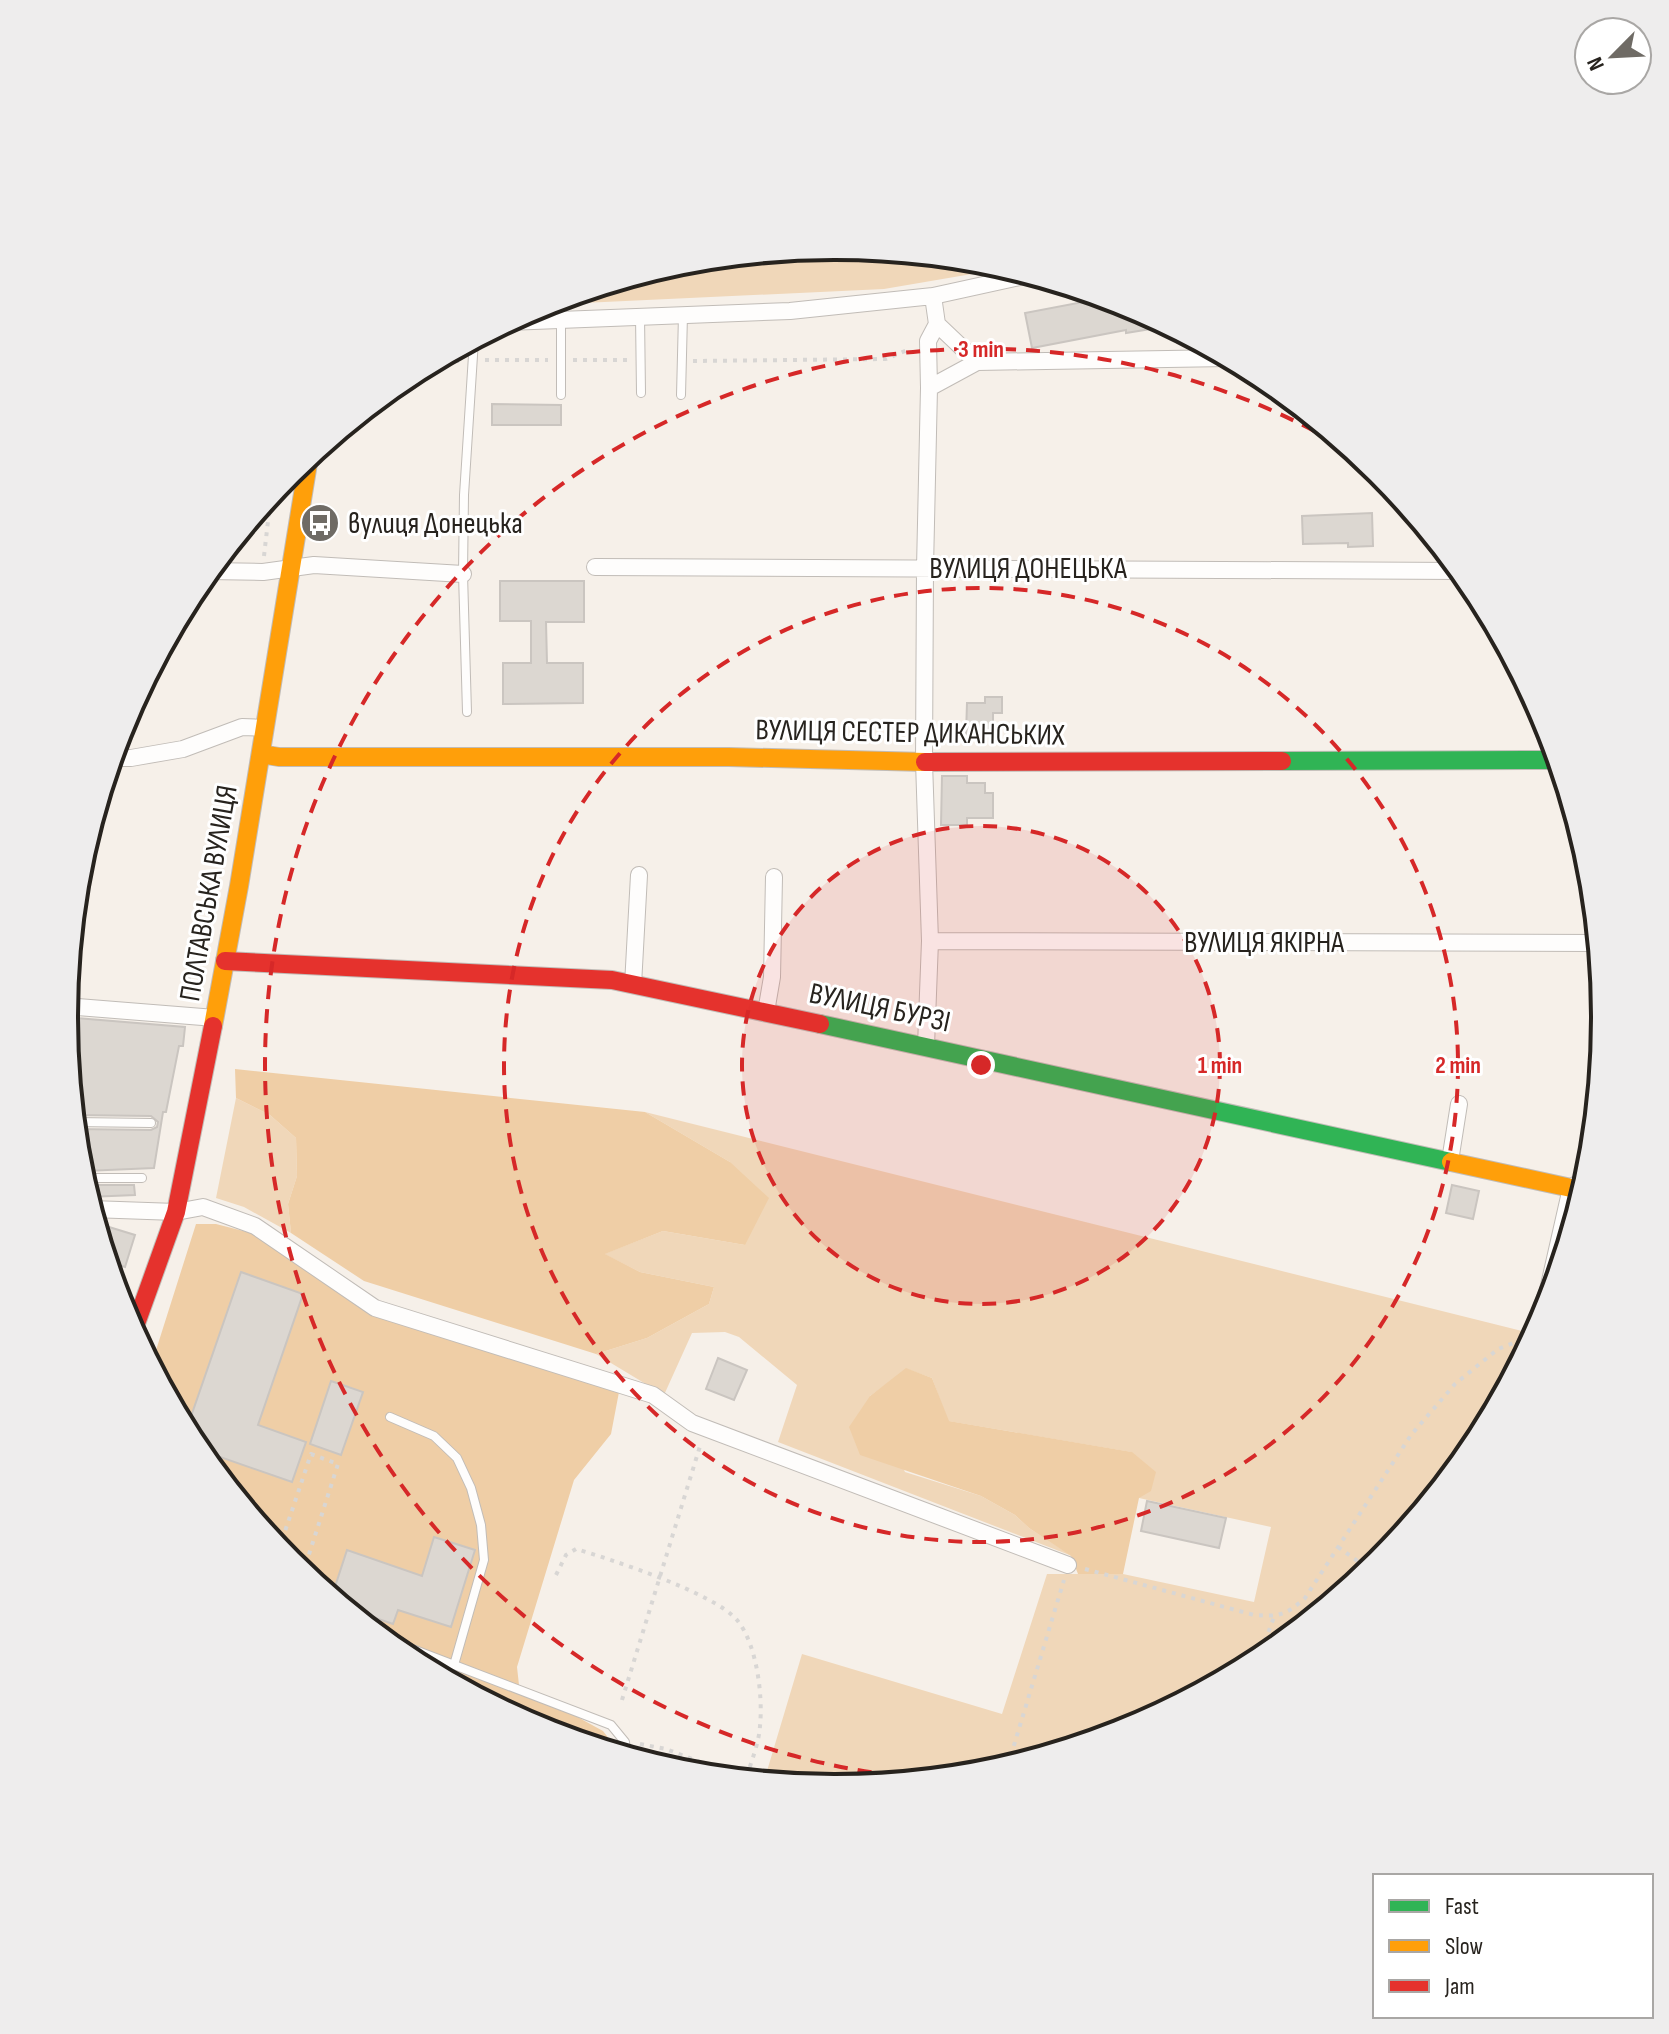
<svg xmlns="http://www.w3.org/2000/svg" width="1669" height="2034" font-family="'Sofia Sans Condensed',sans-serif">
<rect width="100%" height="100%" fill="#f6f0e9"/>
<!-- green -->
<path fill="#f0d7b9" d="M869,250L985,261L1007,268L884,289L540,305L669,266L814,258Z
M236,1098L270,1115L296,1138L297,1176L288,1204L291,1233L244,1207L216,1198Z
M645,1112L1530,1333L1529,1344L1475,1445L1379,1562L1262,1658L1129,1729L984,1773L834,1787L764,1781L802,1654L1002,1714L1047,1574H1123L1254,1602L1271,1527L1139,1498L1131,1452L948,1421L932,1378L907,1369L870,1396L905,1472L981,1496L1015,1515L1029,1528L1072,1556L778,1442L797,1385L739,1337L725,1332L692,1333L664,1395L596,1354L647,1338L709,1304L714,1287L640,1272L604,1254L663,1231L745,1245L730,1162Z"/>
<!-- forest -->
<path fill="#efcea6" d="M235,1069L645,1112L730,1162L769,1198L745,1245L663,1231L605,1254L640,1272L714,1287L709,1304L647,1338L596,1354L364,1281L291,1233L288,1204L297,1176L296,1138L270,1115L236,1098Z
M196,1224H216L259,1235L345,1296L619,1392L611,1434L574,1480L517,1667L519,1685L603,1731L620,1753L539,1729L406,1657L289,1562L194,1445L151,1366Z
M906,1368L932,1378L949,1421L1132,1452L1156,1472L1151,1491L1139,1498L1123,1574H1078L1071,1556L1029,1528L1015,1515L981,1496L860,1455L849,1427L870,1396Z"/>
<!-- building -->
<path fill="#dcd7d1" stroke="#cac5c0" stroke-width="2" d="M1104,298L1130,305L1169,326L1126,333V330L1032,348L1025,313Z
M492,404L561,405V425H492Z
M1372,513L1373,546L1348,547V543L1303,544L1302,516Z
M500,581H584V622H546L547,663H583V703L503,704V663H531V621H500Z
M985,697H1002V713H993V735H966L967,703H985Z
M942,776H967V783H985V793H993V818H967V825H941Z
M64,1017L185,1027L183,1046H179L166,1112H163L154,1168L85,1171V1168H79L75,1129L151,1130L157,1127L158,1122L151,1116L74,1115Z
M86,1185H134L135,1195L88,1197Z
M1452,1185L1479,1191L1473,1219L1446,1213Z
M96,1223L135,1235L125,1267L107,1261Z
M241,1272L303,1294L258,1425L306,1442L292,1482L197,1449L186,1431Z
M718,1358L747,1370L734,1400L706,1389Z
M331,1381L363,1392L341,1455L310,1444Z
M1147,1501L1226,1518L1219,1548L1141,1531Z
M434,1537L475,1550L451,1627L398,1610L393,1624L346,1608L332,1596L347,1550L422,1576Z"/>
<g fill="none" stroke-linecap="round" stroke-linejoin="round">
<!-- lane casing -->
<g stroke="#c1bcb7" stroke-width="10">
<path id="lane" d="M640,316L641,393
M561,395V320
M681,395L683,315
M467,712L463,574L464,495L474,340
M74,1122L151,1123
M82,1178H142
M390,1417L434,1436L457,1458L471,1488L481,1525L484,1560L454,1665
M381,1637L611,1725L625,1742L627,1755"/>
</g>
<!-- street casing -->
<g stroke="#c1bcb7" stroke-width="18">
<path id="street" d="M508,322L790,311L933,296L1029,275
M937,324L977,362L1228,358
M929,388L977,362
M595,567L1460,571
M208,571L263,572L314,565L463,574
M112,758H131L183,749L242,727L265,728
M930,941L1598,943
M633,985L639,875
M65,1006L215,1018
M766,1012L772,977L774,877
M926,1046L930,941L924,762L925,568L929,388L928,341L937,324L933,296
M1450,1161L1459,1104
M91,1209L176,1212L203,1207L255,1226L375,1308L653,1395L692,1423L1068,1565
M1540,1325L1571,1188L1585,1178L1590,1167"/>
</g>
<!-- fast casing -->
<g stroke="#c1bcb7" stroke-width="20">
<path id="fast" d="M1282,761L1558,760
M820,1024L1451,1162"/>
</g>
<!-- slow casing -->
<g stroke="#c1bcb7" stroke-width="20">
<path id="slow" d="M261,754L279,757H729L925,762
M213,1026L239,886L309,457
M1451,1162L1571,1188"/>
</g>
<!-- jam casing -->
<g stroke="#c1bcb7" stroke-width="20">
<path id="jam" d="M925,762L1282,761
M225,961L612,980L820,1024
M133,1332L176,1212L213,1026"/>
</g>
<!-- path -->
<path stroke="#d8d6d4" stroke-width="4" stroke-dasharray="4 6" stroke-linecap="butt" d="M485,360H548
M573,360H628
M435,361H460
M693,361L886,359L910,349
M264,556L271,495
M188,991L189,975
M1338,1547L1370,1570
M279,1549L311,1454L338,1464L303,1573
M1085,1569L1254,1615C1280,1617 1286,1615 1305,1598L1411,1435L1455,1384L1498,1349L1529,1337
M556,1575L566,1555L576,1549C613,1560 714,1593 737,1620C757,1644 763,1696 760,1726C759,1743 751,1762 746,1779
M1258,1660L1274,1617
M622,1700L701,1443
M640,1744L666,1749L744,1779
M1008,1765L1064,1580"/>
<!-- lane -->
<use href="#lane" stroke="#fefdfc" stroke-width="8"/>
<!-- street -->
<use href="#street" stroke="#fefdfc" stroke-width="16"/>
<!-- fast -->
<use href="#fast" stroke="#30b455" stroke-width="18"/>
<!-- slow -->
<use href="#slow" stroke="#ff9f0a" stroke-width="18"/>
<!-- jam -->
<use href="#jam" stroke="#e5322d" stroke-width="18"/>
<!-- rail casing -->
<g stroke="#cac9c7" stroke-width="9">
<path id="rail" d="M727,257L859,249"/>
</g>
<!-- rail -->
<use href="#rail" stroke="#fff" stroke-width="6" stroke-dasharray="18" stroke-linecap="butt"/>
</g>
<!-- distance rings -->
<circle cx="981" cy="1065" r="239" fill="#d62828" fill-opacity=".12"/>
<g fill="none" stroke="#d62828" stroke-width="4" stroke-dasharray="14 10">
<circle cx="981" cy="1065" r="239"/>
<circle cx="981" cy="1065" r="477"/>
<path d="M919 1778A716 716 0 1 1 1366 461"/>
</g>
<!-- icons -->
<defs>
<g id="bus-disc" transform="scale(2)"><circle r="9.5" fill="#6f6b65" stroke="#fff"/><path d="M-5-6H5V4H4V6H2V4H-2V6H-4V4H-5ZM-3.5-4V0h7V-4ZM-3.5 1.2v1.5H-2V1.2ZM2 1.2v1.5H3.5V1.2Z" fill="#fff"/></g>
</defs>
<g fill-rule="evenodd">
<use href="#bus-disc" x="320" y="523"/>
</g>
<g text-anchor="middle" stroke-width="6" stroke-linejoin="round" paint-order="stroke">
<!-- poi labels -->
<g font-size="30" fill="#27231e" stroke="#fff" text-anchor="start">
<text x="348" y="533">вулиця Донецька</text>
</g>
<!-- street labels -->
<g font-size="30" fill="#27231e" stroke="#fff">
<text x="1028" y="578">ВУЛИЦЯ ДОНЕЦЬКА</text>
<text transform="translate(910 732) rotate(1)" y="10">ВУЛИЦЯ СЕСТЕР ДИКАНСЬКИХ</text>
<text transform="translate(208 893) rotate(-80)" y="10">ПОЛТАВСЬКА ВУЛИЦЯ</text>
<text x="1264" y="952">ВУЛИЦЯ ЯКІРНА</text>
<text transform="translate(880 1007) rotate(12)" y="10">ВУЛИЦЯ БУРЗІ</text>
</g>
</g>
<!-- crop -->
<path d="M0 0H1669V2034H0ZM834 260H835A756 756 0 0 1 1591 1016V1018A756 756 0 0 1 835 1774H834A756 756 0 0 1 78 1018V1016A756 756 0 0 1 834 260Z" fill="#eeeded" fill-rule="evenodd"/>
<path fill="none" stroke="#27231e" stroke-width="4" d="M834 260H835A756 756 0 0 1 1591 1016V1018A756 756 0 0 1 835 1774H834A756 756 0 0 1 78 1018V1016A756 756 0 0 1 834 260Z"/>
<circle cx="981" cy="1065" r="12" fill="#d62828" stroke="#fff" stroke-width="4"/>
<g font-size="24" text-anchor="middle" font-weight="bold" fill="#d62828" stroke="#fff" stroke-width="6" stroke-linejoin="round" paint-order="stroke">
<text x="981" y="357">3 min</text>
<text x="1220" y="1073">1 min</text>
<text x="1458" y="1073">2 min</text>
</g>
<!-- legend -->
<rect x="1373" y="1874" width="280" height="144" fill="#ffffff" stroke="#a9a7a5" stroke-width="2"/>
<rect x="1389" y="1900" width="40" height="12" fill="#30b455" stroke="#a9a7a5" stroke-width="2"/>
<text x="1445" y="1914" font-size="24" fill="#27231e">Fast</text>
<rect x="1389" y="1940" width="40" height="12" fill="#ff9f0a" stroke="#a9a7a5" stroke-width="2"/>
<text x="1445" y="1954" font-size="24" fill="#27231e">Slow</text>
<rect x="1389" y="1980" width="40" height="12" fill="#e5322d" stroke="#a9a7a5" stroke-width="2"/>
<text x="1445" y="1994" font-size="24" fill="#27231e">Jam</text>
<!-- north arrow -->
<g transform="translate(1613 56) rotate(246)"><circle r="38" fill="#ffffff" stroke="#a9a7a5" stroke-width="2"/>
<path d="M0-6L14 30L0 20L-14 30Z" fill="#6f6b65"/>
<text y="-12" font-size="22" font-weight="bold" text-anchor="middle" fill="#27231e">N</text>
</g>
</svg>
